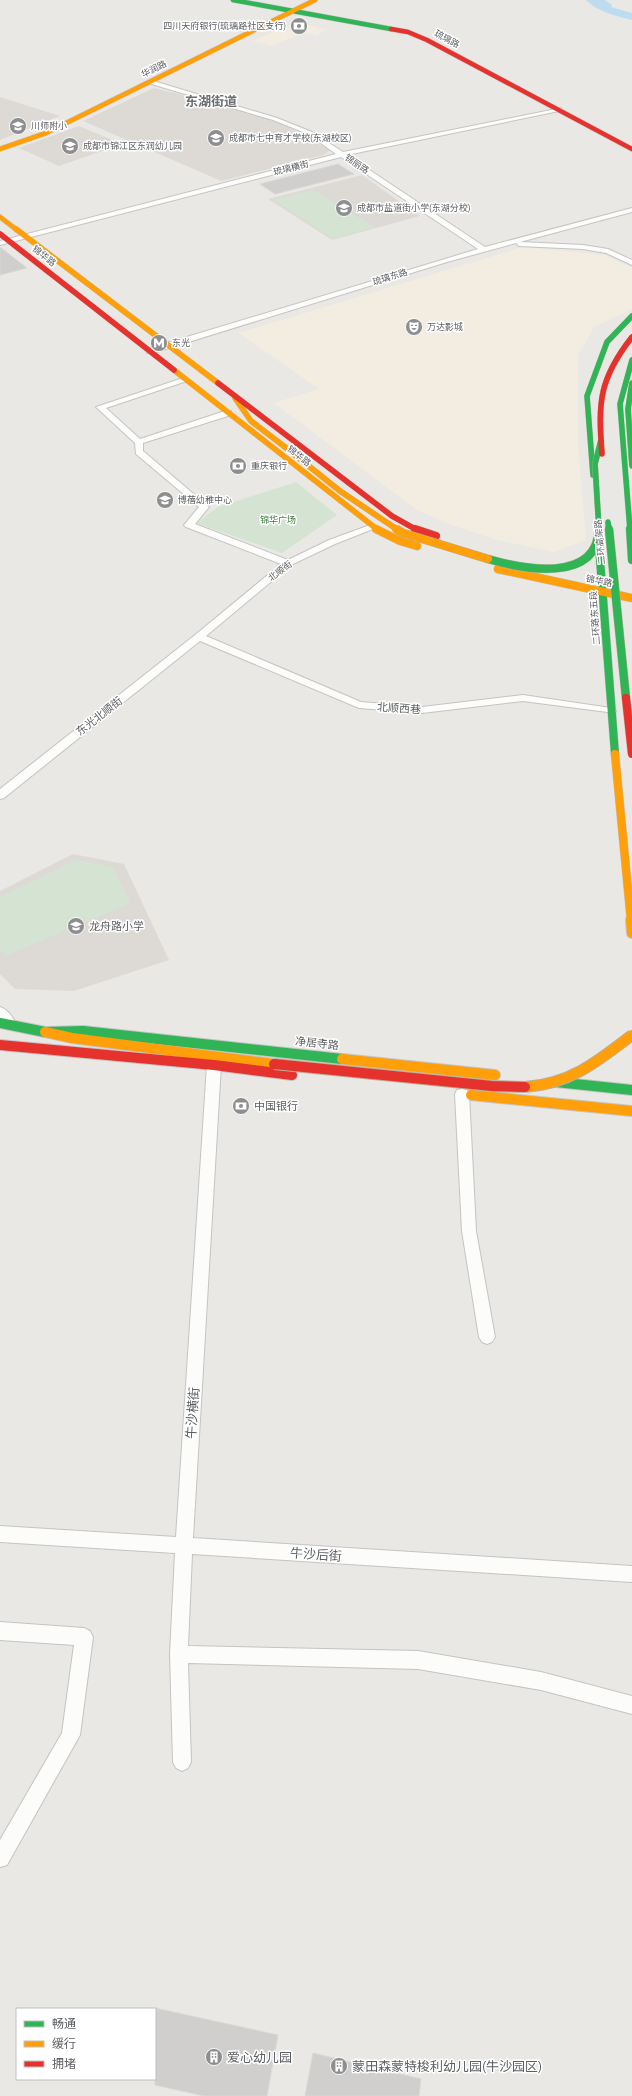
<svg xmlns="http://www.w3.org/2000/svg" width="632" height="2096" font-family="Ubuntu,'Noto Sans SC',sans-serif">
<rect width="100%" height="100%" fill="#eae8e5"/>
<!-- commercial -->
<path fill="#f2ede0" d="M296,22L327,30L316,35L304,32L272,46L253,41Z
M523,247L605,255L632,268V309L594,327L578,355V446L586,540L554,552L497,540L452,525L417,510L274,403L319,389L239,333Z"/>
<!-- education -->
<path fill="#dddad5" d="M154,88L204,100L256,115L286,126L330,150L324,155L221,181L83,121Z
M0,97L60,116L0,140Z
M79,126L122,144L59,166L19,148Z
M362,175L420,216L332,240L268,199Z
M73,854L124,864L169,960L74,991L15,989L0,974V891Z"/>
<!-- green -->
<path fill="#d5e4d2" d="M313,190L374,227L333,238L274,200Z
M296,482L337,515L282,553L196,523L218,507Z
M76,860L113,867L130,903L7,955L0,950V897Z"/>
<!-- water -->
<path fill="#bedcf0" d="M586,0H605L612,5L611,7L632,13V20C616,16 598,12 586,0Z"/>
<!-- building -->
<path fill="#d1cfce" stroke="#d9d8d4" d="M338,164L354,174L275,194L260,184Z
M0,247L27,268L0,275Z
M155,2008L278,2035L267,2096H204L155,2085Z
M313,2053L421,2079L419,2096H305Z"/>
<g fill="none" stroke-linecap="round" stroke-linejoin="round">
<!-- street casing -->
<g stroke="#c4c4c4" stroke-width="2">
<path id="street" d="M150,80L277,118L312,132L343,152L561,108V110L559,111L347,155L485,247L632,208V212L520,242L583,245L608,249L632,260V265L606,253L583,249L519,246L516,243L447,262L153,353H147V349L478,249L341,157L0,245V241L336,154L308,134L273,120L148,83Z
M180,379L187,381L106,408L140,439L225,411H231V415L143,443V451L209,507L195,524L288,560L329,540L370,525L373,524L378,527L335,544L291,565L206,636L361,702L422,707L523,695L611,708L615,709L616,711L615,713L523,701L422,713L359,708L200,641L4,798L0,799V789L195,635L281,564L186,527L184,525L199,507L136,454L135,443L96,407Z
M0,1007C7,1009 13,1017 16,1024L15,1027H5L0,1021Z
M214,1060L219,1061L221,1065L193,1538L632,1566V1582L192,1554L188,1646L418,1651L541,1672L632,1696V1714L541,1690L418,1669L188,1663L191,1762L188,1768L182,1771L176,1768L173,1762L170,1654L175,1553L0,1542V1526L176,1537L207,1065L209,1061Z
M462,1089L467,1090L469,1094L476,1231L495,1337L492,1342L487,1344L482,1342L479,1337L462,1231L455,1094L457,1090Z
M0,1622L84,1628L90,1631L93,1637L80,1735L7,1865L0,1867V1840L62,1733L74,1645L0,1640Z"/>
</g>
<!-- fast-far3 casing -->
<g stroke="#c5c5c6" stroke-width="5.5">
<path id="fast-far3" d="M233,0L391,29"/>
</g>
<!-- fast-far2 casing -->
<g stroke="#c5c5c6" stroke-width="6">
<path id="fast-far2" d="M593,475L587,396L607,342L632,316
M630,530L620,404L632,360"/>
</g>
<!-- fast-far1 casing -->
<g stroke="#c5c5c6" stroke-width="9">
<path id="fast-far1" d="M630,529L632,560
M598,533L615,754"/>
</g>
<!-- fast casing -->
<g stroke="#c5c5c6" stroke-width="12">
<path id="fast" d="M0,1023L45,1032L83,1031L342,1059
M556,1082L632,1090"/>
</g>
<!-- slow-far3 casing -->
<g stroke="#c5c5c6" stroke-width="5.5">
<path id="slow-far3" d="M0,149L46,133L315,0
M0,217L17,230"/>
</g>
<!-- slow-far2 casing -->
<g stroke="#c5c5c6" stroke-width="6">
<path id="slow-far2" d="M16,229L218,383
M174,370L378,530
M235,398L251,421L285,447"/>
</g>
<!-- slow-far1 casing -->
<g stroke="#c5c5c6" stroke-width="9">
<path id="slow-far1" d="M376,529L400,541L417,546
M498,569L632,598
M615,754L631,921"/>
</g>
<!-- slow casing -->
<g stroke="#c5c5c6" stroke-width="12">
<path id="slow" d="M631,920L632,933
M45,1032L72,1038L274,1064
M342,1059L495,1075
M471,1095L632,1111"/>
</g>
<!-- jam-far3 casing -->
<g stroke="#c5c5c6" stroke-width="5.5">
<path id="jam-far3" d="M391,29L408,32L427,40L632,149"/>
</g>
<!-- jam-far2 casing -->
<g stroke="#c5c5c6" stroke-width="6">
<path id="jam-far2" d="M0,234L174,370
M218,383L392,516L417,530"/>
</g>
<!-- jam-far1 casing -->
<g stroke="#c5c5c6" stroke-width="9">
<path id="jam-far1" d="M415,529L436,536"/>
</g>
<!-- jam casing -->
<g stroke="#c5c5c6" stroke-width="12">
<path id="jam" d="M0,1045L214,1065L292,1075"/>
</g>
<!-- street -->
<use href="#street" fill="#fcfcfb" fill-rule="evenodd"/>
<!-- fast-far3 -->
<use href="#fast-far3" stroke="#30b455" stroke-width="4.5"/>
<!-- fast-far2 -->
<use href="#fast-far2" stroke="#30b455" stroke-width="5.5"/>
<!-- fast-far1 -->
<use href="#fast-far1" stroke="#30b455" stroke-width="8"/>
<!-- fast -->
<use href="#fast" stroke="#30b455" stroke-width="10"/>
<!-- slow-far3 -->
<use href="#slow-far3" stroke="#ff9f0a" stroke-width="4.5"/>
<!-- slow-far2 -->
<use href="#slow-far2" stroke="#ff9f0a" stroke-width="5.5"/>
<!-- slow-far1 -->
<use href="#slow-far1" stroke="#ff9f0a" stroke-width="8"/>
<!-- slow -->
<use href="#slow" stroke="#ff9f0a" stroke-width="10"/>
<!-- jam-far3 -->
<use href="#jam-far3" stroke="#e5322d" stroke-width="4.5"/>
<!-- jam-far2 -->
<use href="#jam-far2" stroke="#e5322d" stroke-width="5.5"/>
<!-- jam-far1 -->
<use href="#jam-far1" stroke="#e5322d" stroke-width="8"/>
<!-- jam -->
<use href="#jam" stroke="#e5322d" stroke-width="10"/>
<!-- fast-bridge-far1 casing -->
<g stroke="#bcaf97" stroke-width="6" stroke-linecap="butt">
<path id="fast-bridge-far1" d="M632,383L628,409L632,466
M608,522L609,530
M599,530L595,464L601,440"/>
</g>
<!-- fast-bridge casing -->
<g stroke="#bcaf97" stroke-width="9" stroke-linecap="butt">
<path id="fast-bridge" d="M609,529L626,698
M488,559C523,569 597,584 599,529"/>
</g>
<!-- slow-bridge-far2 casing -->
<g stroke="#bcaf97" stroke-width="6" stroke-linecap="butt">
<path id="slow-bridge-far2" d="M285,447L340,491L398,530"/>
</g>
<!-- slow-bridge-far1 casing -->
<g stroke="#bcaf97" stroke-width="9" stroke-linecap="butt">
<path id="slow-bridge-far1" d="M396,529L403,533L488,559"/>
</g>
<!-- slow-bridge casing -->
<g stroke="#bcaf97" stroke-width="12" stroke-linecap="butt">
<path id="slow-bridge" d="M525,1087C570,1084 597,1062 632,1035"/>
</g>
<!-- jam-bridge-far2 casing -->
<g stroke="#bcaf97" stroke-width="6" stroke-linecap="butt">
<path id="jam-bridge-far2" d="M602,454C598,402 599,379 632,337"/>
</g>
<!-- jam-bridge-far1 casing -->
<g stroke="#bcaf97" stroke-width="9" stroke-linecap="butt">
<path id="jam-bridge-far1" d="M626,698L632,754"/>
</g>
<!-- jam-bridge casing -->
<g stroke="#bcaf97" stroke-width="12" stroke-linecap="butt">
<path id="jam-bridge" d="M274,1064L492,1086L525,1087"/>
</g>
<!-- fast-bridge-far1 -->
<use href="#fast-bridge-far1" stroke="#30b455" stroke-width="5.5"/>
<!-- fast-bridge -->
<use href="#fast-bridge" stroke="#30b455" stroke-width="8"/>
<!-- slow-bridge-far2 -->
<use href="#slow-bridge-far2" stroke="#ff9f0a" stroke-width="5.5"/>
<!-- slow-bridge-far1 -->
<use href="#slow-bridge-far1" stroke="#ff9f0a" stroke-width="8"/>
<!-- slow-bridge -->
<use href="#slow-bridge" stroke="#ff9f0a" stroke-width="10"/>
<!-- jam-bridge-far2 -->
<use href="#jam-bridge-far2" stroke="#e5322d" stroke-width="5.5"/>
<!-- jam-bridge-far1 -->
<use href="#jam-bridge-far1" stroke="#e5322d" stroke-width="8"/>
<!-- jam-bridge -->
<use href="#jam-bridge" stroke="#e5322d" stroke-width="10"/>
</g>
<!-- icons -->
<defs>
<g id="bank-disc" transform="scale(0.9)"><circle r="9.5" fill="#8d8e90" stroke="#fff"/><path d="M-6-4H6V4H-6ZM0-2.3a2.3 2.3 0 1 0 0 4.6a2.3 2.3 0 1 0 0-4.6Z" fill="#fff"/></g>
<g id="school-disc" transform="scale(0.9)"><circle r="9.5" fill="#8d8e90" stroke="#fff"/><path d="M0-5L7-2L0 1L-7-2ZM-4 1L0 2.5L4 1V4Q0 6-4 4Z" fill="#fff"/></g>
<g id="theatre-disc" transform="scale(0.9)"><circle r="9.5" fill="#8d8e90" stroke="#fff"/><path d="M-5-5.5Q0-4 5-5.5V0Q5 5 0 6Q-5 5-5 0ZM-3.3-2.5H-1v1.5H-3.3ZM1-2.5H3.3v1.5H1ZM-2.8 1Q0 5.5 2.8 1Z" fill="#fff"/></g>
<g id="metro-disc" transform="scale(0.9)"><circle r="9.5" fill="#8d8e90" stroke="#fff"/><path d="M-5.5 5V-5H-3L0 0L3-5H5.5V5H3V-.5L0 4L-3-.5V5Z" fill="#fff"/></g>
<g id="building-disc" transform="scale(0.9)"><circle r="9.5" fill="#8d8e90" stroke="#fff"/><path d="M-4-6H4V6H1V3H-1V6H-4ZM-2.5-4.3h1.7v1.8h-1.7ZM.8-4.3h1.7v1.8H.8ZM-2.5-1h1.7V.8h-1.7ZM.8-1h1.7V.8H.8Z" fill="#fff"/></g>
</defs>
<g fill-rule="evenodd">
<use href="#bank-disc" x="299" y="26"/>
<use href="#school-disc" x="18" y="126"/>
<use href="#school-disc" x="216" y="138"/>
<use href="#school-disc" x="70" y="146"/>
<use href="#school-disc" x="344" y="208"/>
<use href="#theatre-disc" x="414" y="327"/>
<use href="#metro-disc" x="159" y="343"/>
<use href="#bank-disc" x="238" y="466"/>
<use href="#school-disc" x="165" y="500"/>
<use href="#school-disc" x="76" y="926"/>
<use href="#bank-disc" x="241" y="1106"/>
<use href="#building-disc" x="214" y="2057"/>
<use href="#building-disc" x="339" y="2066"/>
</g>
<g text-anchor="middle" stroke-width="3" stroke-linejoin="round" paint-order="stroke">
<!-- far-poi labels -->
<g font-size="9" fill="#5b5e62" stroke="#fff" text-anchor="start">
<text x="286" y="29" text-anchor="end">四川天府银行(琉璃路社区支行)</text>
<text x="31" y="129">川师附小</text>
<text x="229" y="141">成都市七中育才学校(东湖校区)</text>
<text x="83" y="149">成都市锦江区东润幼儿园</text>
<text x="357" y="211">成都市盐道街小学(东湖分校)</text>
<text x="427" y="330">万达影城</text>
<text x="172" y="346">东光</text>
<text x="251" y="469">重庆银行</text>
<text x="178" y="503">博蓓幼稚中心</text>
</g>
<!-- far-street labels -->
<g font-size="9" fill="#5b5e62" stroke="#fff">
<text transform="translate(447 39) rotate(28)" y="3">琉璃路</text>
<text transform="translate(154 69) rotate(-27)" y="3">华润路</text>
<text transform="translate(357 164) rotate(34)" y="3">锦丽路</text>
<text transform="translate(291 168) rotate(-14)" y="3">琉璃横街</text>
<text transform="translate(44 256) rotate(38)" y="3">锦华路</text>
<text transform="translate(390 277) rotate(-17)" y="3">琉璃东路</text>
<text transform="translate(299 456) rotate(38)" y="3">锦华路</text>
<text transform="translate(600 542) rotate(-95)" y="3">二环高架路</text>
<text transform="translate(280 571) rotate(-37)" y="3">北顺街</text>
<text transform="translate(599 581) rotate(12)" y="3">锦华路</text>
<text transform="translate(595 618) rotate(-94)" y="3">二环路东五段</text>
</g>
<!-- far-park labels -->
<g font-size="9" fill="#3f7d3f" stroke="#fff">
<text x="278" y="523">锦华广场</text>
</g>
<!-- street labels -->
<g font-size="11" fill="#5b5e62" stroke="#fff">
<text transform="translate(399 708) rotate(4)" y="4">北顺西巷</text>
<text transform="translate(99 716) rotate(-38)" y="4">东光北顺街</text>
<text transform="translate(317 1043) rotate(6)" y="4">净居寺路</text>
</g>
<!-- poi labels -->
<g font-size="11" fill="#5b5e62" stroke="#fff" text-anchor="start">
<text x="89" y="930">龙舟路小学</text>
<text x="254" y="1110">中国银行</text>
</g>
<!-- far-district labels -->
<g font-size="13" font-weight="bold" fill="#6c7073" stroke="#fff">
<text x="211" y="106">东湖街道</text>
</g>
<!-- near-street labels -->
<g font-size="13" fill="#5b5e62" stroke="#fff">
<text transform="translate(192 1413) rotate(-86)" y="5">牛沙横街</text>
<text transform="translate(316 1554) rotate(4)" y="5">牛沙后街</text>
</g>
<!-- near-poi labels -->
<g font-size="13" fill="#5b5e62" stroke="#fff" text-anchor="start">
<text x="227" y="2062">爱心幼儿园</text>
<text x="352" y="2071">蒙田森蒙特梭利幼儿园(牛沙园区)</text>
</g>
</g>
<!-- legend -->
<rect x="16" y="2008" width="140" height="72" fill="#ffffff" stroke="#bdbfc0"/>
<rect x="24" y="2021" width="20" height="6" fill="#30b455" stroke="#bdbfc0"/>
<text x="52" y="2028" font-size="12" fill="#5b5e62">畅通</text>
<rect x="24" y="2041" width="20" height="6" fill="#ff9f0a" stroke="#bdbfc0"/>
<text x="52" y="2048" font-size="12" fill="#5b5e62">缓行</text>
<rect x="24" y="2061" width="20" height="6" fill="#e5322d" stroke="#bdbfc0"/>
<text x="52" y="2068" font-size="12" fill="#5b5e62">拥堵</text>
</svg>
